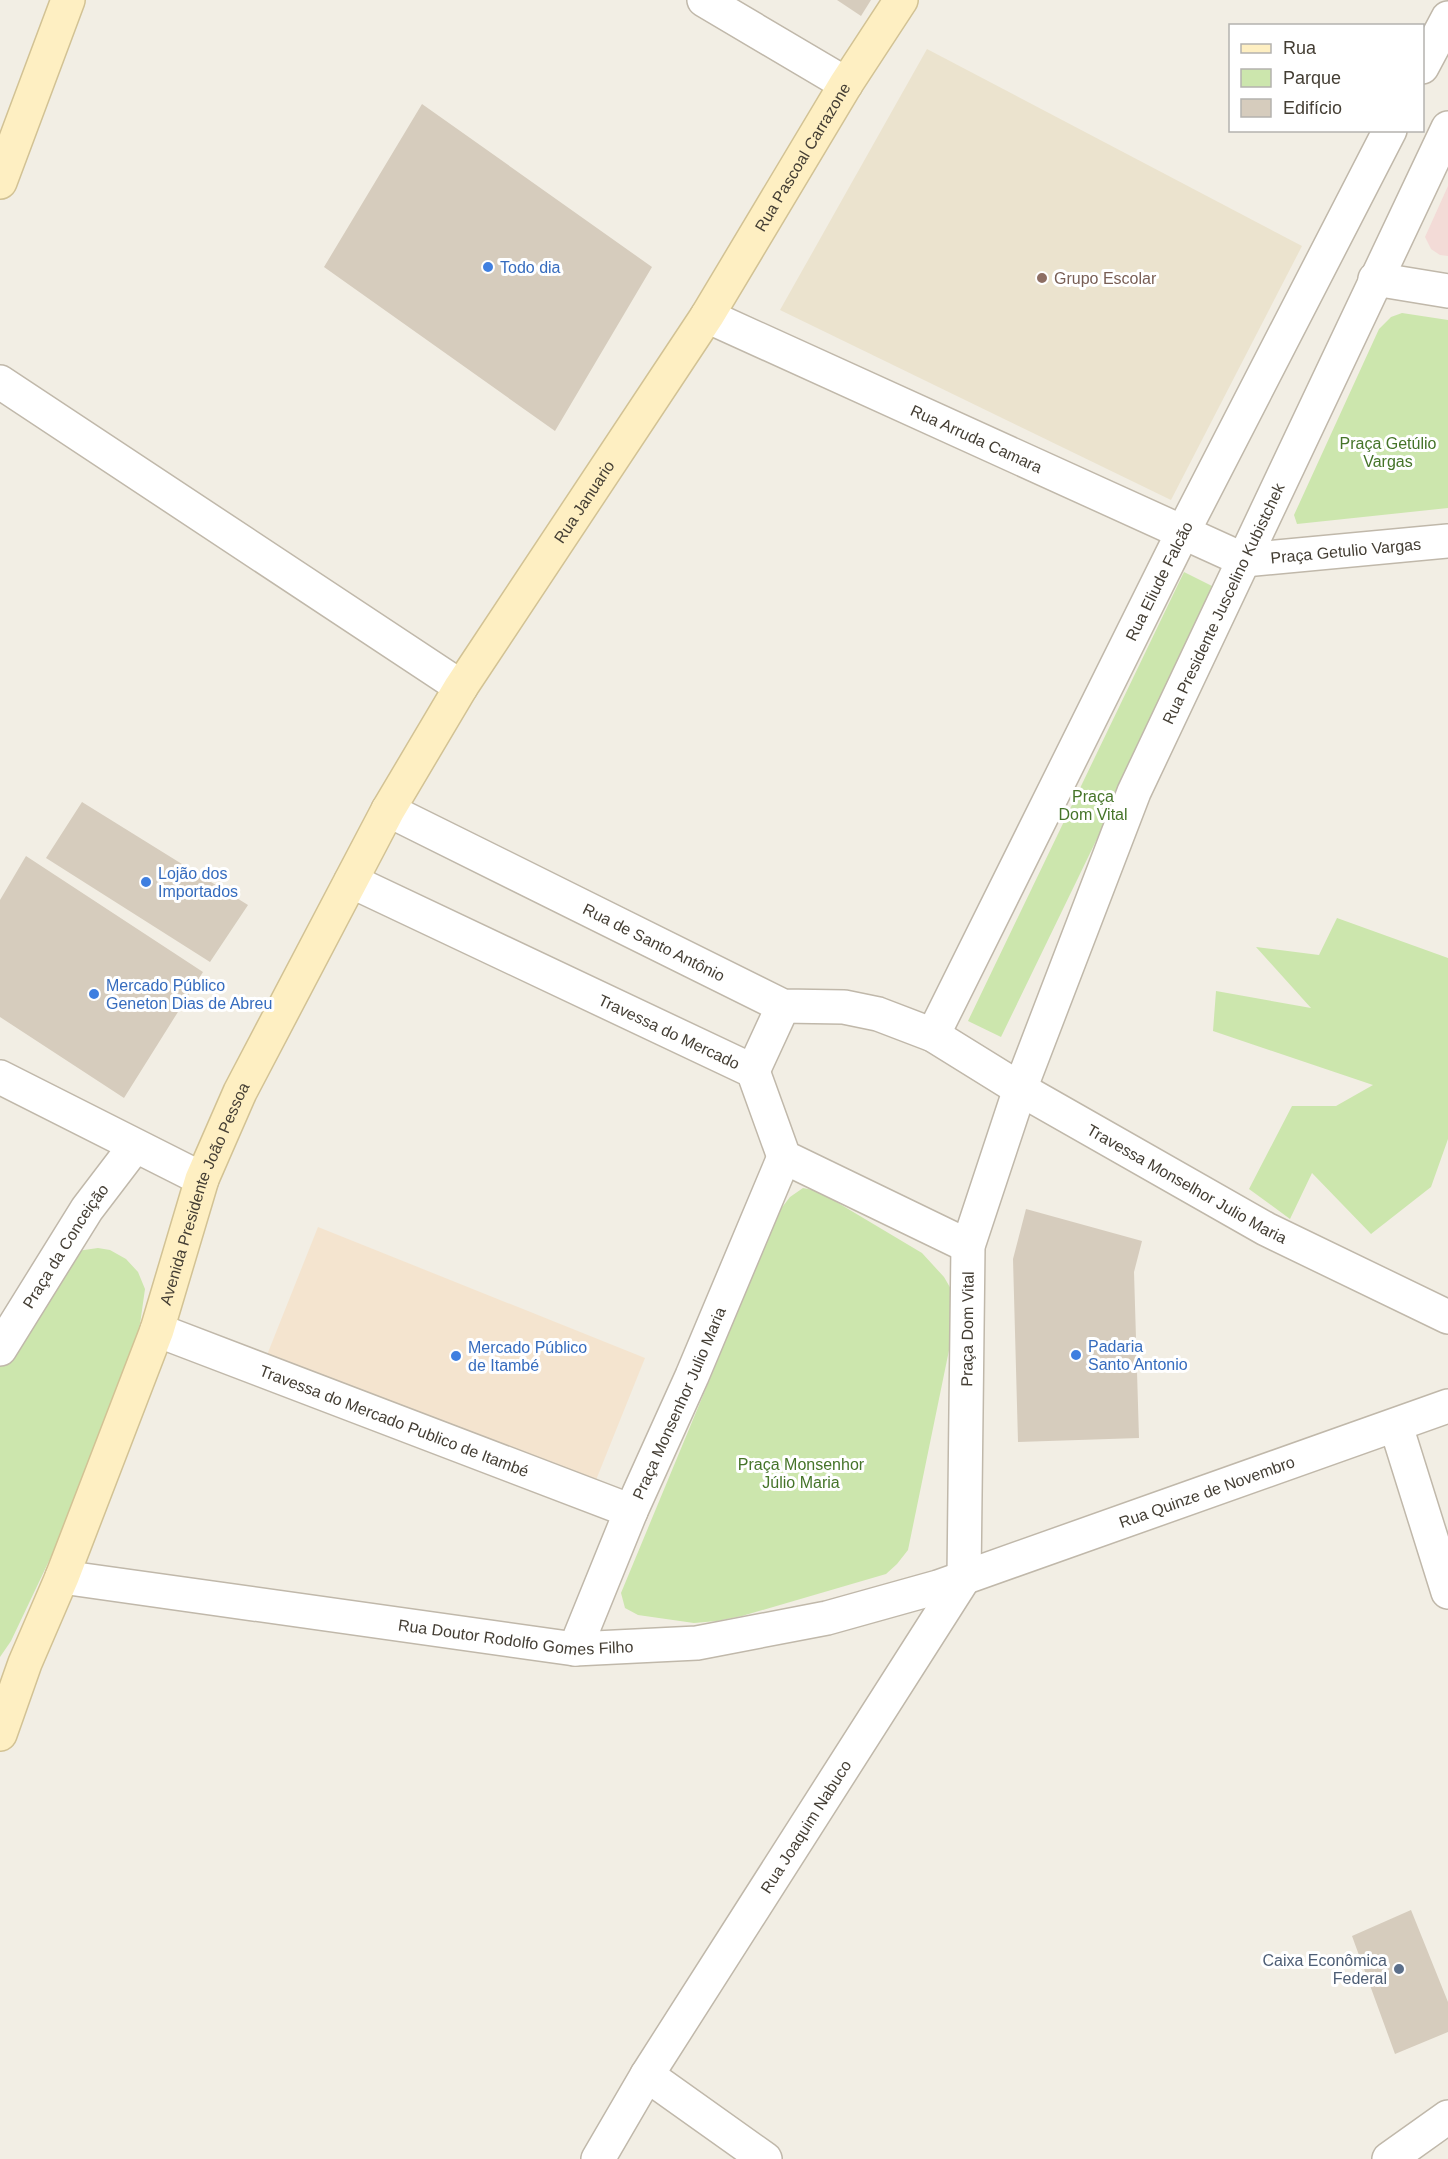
<svg xmlns="http://www.w3.org/2000/svg" width="1448" height="2159" font-family="Arial,sans-serif">
<rect width="100%" height="100%" fill="#f2eee4"/>
<!-- commercial -->
<path fill="#f4e4cf" d="M318,1227L645,1358L594,1485L267,1355Z"/>
<!-- education -->
<path fill="#ebe3ce" d="M927,49L1302,246L1171,500L780,310Z"/>
<!-- medical -->
<path fill="#f3dbd7" d="M1448,186V256L1440,255L1431,249L1425,237Z"/>
<!-- green -->
<path fill="#cce6ad" d="M1402,313L1448,320V508L1297,524L1294,515L1379,329L1391,317Z
M1184,572L1218,589L1001,1037L968,1021Z
M1337,918L1448,958V1139L1431,1187L1371,1234L1312,1173L1290,1219L1249,1189L1292,1106H1336L1373,1085L1213,1031L1216,991L1311,1008L1256,947L1319,955Z
M803,1188L818,1191L922,1253L944,1277L955,1296V1321L908,1550L897,1564L886,1574L742,1616L717,1621L694,1623L638,1615L625,1608L621,1593L780,1210L790,1197Z
M98,1248L110,1250L126,1259L138,1272L145,1289L140,1324L132,1357L85,1485L11,1641L0,1657V1364L77,1251Z"/>
<!-- building -->
<path fill="#d6ccbd" d="M837,0H871L861,16Z
M422,104L652,267L555,431L324,267Z
M82,802L248,905L210,962L46,858Z
M26,856L203,972L124,1098L0,1017V900Z
M1026,1209L1142,1241L1134,1272L1139,1438L1018,1442L1013,1259Z
M1411,1910L1448,2002V2032L1395,2054L1352,1936Z"/>
<g fill="none" stroke-linecap="round" stroke-linejoin="round">
<!-- street casing -->
<g stroke="#c0b8aa" stroke-width="36">
<g id="street">
<path d="M704,0L846,84"/>
<path d="M1422,67L1448,18"/>
<path d="M1375,279L1448,291"/>
<path id="s1" d="M707,316L1244,560L1448,541"/>
<path d="M0,382L461,687"/>
<path id="s2" d="M388,810L783,1006L844,1007L878,1014L933,1035L1020,1089L1266,1229L1448,1317"/>
<path id="s3" d="M351,881L753,1071L784,1157L968,1246"/>
<path id="s4" d="M933,1035L1183,532L1390,130"/>
<path d="M753,1071L783,1006"/>
<path d="M0,1077L202,1179"/>
<path id="s5" d="M157,1330L631,1511"/>
<path id="s6" d="M0,1349L87,1209L135,1146"/>
<path d="M1396,1426L1448,1592"/>
<path id="s7" d="M62,1577L575,1649L697,1643L827,1618L938,1587L1448,1406"/>
<path id="s8" d="M964,1578L968,1246L1020,1089L1134,792L1448,128"/>
<path id="s9" d="M575,1649L631,1511L692,1376L784,1157"/>
<path d="M647,2075L765,2159"/>
<path id="s10" d="M598,2159L647,2075L964,1578"/>
<path d="M1389,2159L1448,2117"/>
</g>
</g>
<!-- secondary casing -->
<g stroke="#d2c294" stroke-width="36">
<g id="secondary">
<path d="M0,182L68,0"/>
<path id="s11" d="M0,1734L25,1663L62,1577L157,1330L202,1179L240,1092L388,810L461,687L707,316L846,84L901,0"/>
</g>
</g>
<!-- street -->
<use href="#street" stroke="#fff" stroke-width="33"/>
<!-- secondary -->
<use href="#secondary" stroke="#feefc2" stroke-width="33"/>
</g>
<!-- markers -->
<g fill="#3f7fe0" stroke="#fff" stroke-width="2">
<circle cx="488" cy="267" r="6"/>
<circle cx="146" cy="882" r="6"/>
<circle cx="94" cy="994" r="6"/>
<circle cx="1076" cy="1355" r="6"/>
<circle cx="456" cy="1356" r="6"/>
</g>
<circle fill="#8d6e63" stroke="#fff" stroke-width="2" cx="1042" cy="278" r="6"/>
<circle fill="#5c6f8a" stroke="#fff" stroke-width="2" cx="1399" cy="1969" r="6"/>
<g text-anchor="middle" stroke-width="6" stroke-linejoin="round" paint-order="stroke">
<!-- street labels -->
<g font-size="16" fill="#443e34" stroke="#fff">
<text dy="6" stroke="none"><textPath href="#s11" startOffset="1778">Rua Pascoal Carrazone</textPath></text>
<text dy="6" stroke="none"><textPath href="#s1" startOffset="296">Rua Arruda Camara</textPath></text>
<text dy="6" stroke="none"><textPath href="#s11" startOffset="1370">Rua Januario</textPath></text>
<text dy="6" stroke="none"><textPath href="#s1" startOffset="692">Praça Getulio Vargas</textPath></text>
<text dy="6" stroke="none"><textPath href="#s4" startOffset="507">Rua Eliude Falcão</textPath></text>
<text dy="6" stroke="none"><textPath href="#s8" startOffset="1024">Rua Presidente Juscelino Kubistchek</textPath></text>
<text dy="6" stroke="none"><textPath href="#s2" startOffset="297">Rua de Santo Antônio</textPath></text>
<text dy="6" stroke="none"><textPath href="#s3" startOffset="352">Travessa do Mercado</textPath></text>
<text dy="6" stroke="none"><textPath href="#s2" startOffset="890">Travessa Monselhor Julio Maria</textPath></text>
<text dy="6" stroke="none"><textPath href="#s11" startOffset="578">Avenida Presidente João Pessoa</textPath></text>
<text dy="6" stroke="none"><textPath href="#s6" startOffset="122">Praça da Conceição</textPath></text>
<text dy="6" stroke="none"><textPath href="#s8" startOffset="249">Praça Dom Vital</textPath></text>
<text dy="6" stroke="none"><textPath href="#s9" startOffset="267">Praça Monsenhor Julio Maria</textPath></text>
<text dy="6" stroke="none"><textPath href="#s5" startOffset="254">Travessa do Mercado Publico de Itambé</textPath></text>
<text dy="6" stroke="none"><textPath href="#s7" startOffset="1173">Rua Quinze de Novembro</textPath></text>
<text dy="6" stroke="none"><textPath href="#s7" startOffset="458">Rua Doutor Rodolfo Gomes Filho</textPath></text>
<text dy="6" stroke="none"><textPath href="#s10" startOffset="392">Rua Joaquim Nabuco</textPath></text>
</g>
<!-- shop labels -->
<g font-size="16" fill="#366cbe" stroke="#fff" text-anchor="start">
<text x="500" y="273">Todo dia</text>
<text x="158" y="879">Lojão dos<tspan x="158" dy="18">Importados</tspan></text>
<text x="106" y="991">Mercado Público<tspan x="106" dy="18">Geneton Dias de Abreu</tspan></text>
<text x="1088" y="1352">Padaria<tspan x="1088" dy="18">Santo Antonio</tspan></text>
<text x="468" y="1353">Mercado Público<tspan x="468" dy="18">de Itambé</tspan></text>
</g>
<!-- education labels -->
<g font-size="16" fill="#785e54" stroke="#fff" text-anchor="start">
<text x="1054" y="284">Grupo Escolar</text>
</g>
<!-- park labels -->
<g font-size="16" fill="#457429" stroke="#fff">
<text x="1388" y="449">Praça Getúlio<tspan x="1388" dy="18">Vargas</tspan></text>
<text x="1093" y="802">Praça<tspan x="1093" dy="18">Dom Vital</tspan></text>
<text x="801" y="1470">Praça Monsenhor<tspan x="801" dy="18">Júlio Maria</tspan></text>
</g>
<!-- service labels -->
<g font-size="16" fill="#4e5e75" stroke="#fff" text-anchor="end">
<text x="1387" y="1966">Caixa Econômica<tspan x="1387" dy="18">Federal</tspan></text>
</g>
</g>
<!-- legend -->
<rect x="1229" y="24" width="195" height="108" fill="#ffffff" stroke="#b4b2ae" stroke-width="1.5"/>
<rect x="1241" y="44" width="30" height="9" fill="#feefc2" stroke="#b4b2ae" stroke-width="1.5"/>
<text x="1283" y="54" font-size="18" fill="#443e34">Rua</text>
<rect x="1241" y="69" width="30" height="18" fill="#cce6ad" stroke="#b4b2ae" stroke-width="1.5"/>
<text x="1283" y="84" font-size="18" fill="#443e34">Parque</text>
<rect x="1241" y="99" width="30" height="18" fill="#d6ccbd" stroke="#b4b2ae" stroke-width="1.5"/>
<text x="1283" y="114" font-size="18" fill="#443e34">Edifício</text>
</svg>
